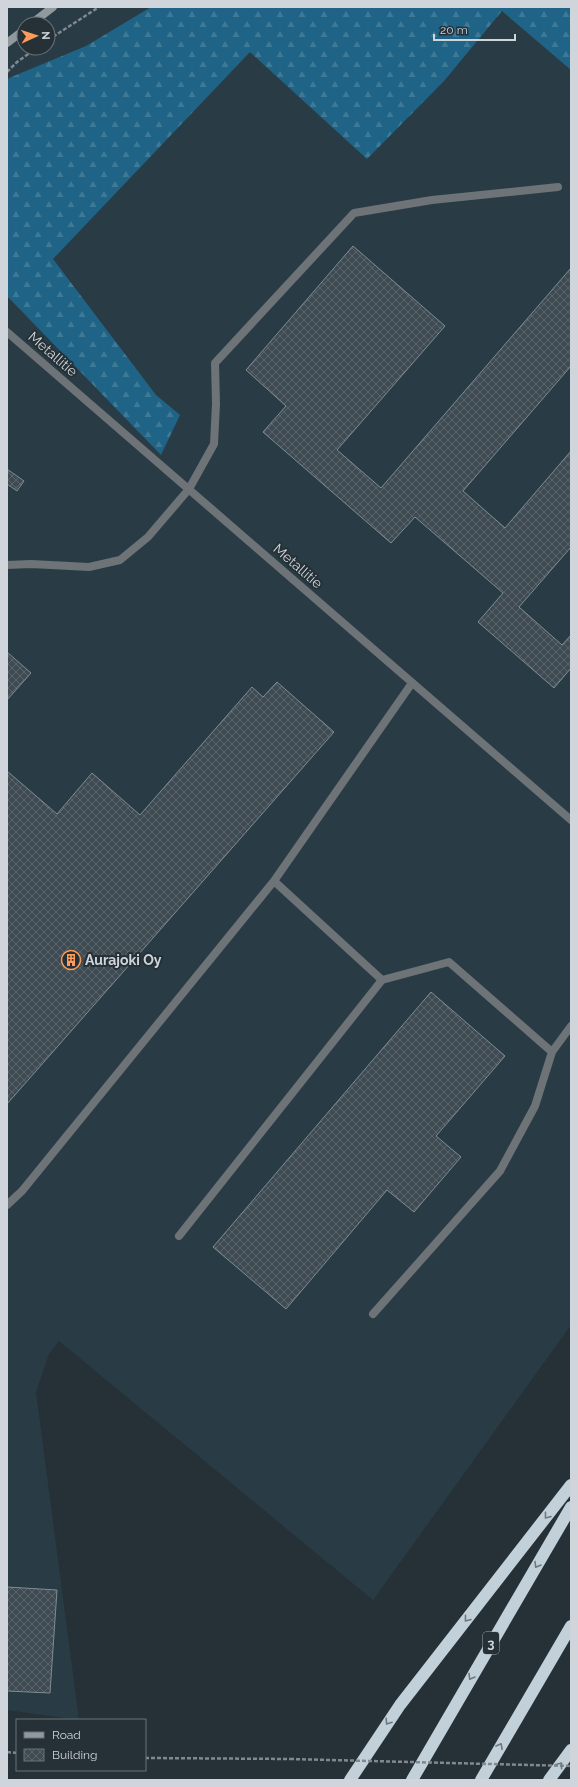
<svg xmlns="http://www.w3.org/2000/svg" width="578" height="1787" font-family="Raleway,sans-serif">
<defs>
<pattern id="forest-firs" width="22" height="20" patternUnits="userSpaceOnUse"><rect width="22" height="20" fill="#1f6486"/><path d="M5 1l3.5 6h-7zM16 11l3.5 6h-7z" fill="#3e7996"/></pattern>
<pattern id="building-cross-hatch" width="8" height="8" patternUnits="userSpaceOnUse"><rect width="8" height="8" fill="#3f4b52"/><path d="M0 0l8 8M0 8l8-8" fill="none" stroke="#5a646a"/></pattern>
</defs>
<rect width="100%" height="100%" fill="#263137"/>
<!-- built -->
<path fill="#293b45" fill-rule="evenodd" d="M7,7H571V1325L373,1600L59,1341L49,1354L36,1392L79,1720L7,1710ZM24,24H48V48H24Z"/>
<!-- forest -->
<path fill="url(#forest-firs)" d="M151,7H571V70L502,11L444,81L367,159L250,52L53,259L156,395L180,415L161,455L7,296V81L9,78L86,46Z"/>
<!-- building -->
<path fill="url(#building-cross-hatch)" stroke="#7f8c94" d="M353,246L445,326L337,450L381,488L571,268V366L463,491L505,528L571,451V547L519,607L562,645L571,635V668L554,688L478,622L503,593L415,517L391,543L263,432L286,406L246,370Z
M7,469L24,481L17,491L7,484Z
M7,652L31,673L7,700Z
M277,682L334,732L7,1104V771L57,814L92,773L140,815L252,687L263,697Z
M431,992L505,1056L436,1136L461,1157L414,1212L387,1190L286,1309L213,1247Z
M7,1587L57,1590L50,1693L7,1691Z"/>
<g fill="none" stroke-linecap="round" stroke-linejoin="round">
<!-- path -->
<path stroke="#81898f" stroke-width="2.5" stroke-dasharray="4 2" stroke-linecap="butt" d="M48,40L99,7
M7,72L17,62L37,48
M7,1752L17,1753
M145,1758L290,1759"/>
<!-- lane -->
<path stroke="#6d7376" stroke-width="8" d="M7,565L31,564L89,567L120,560L148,537L189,489L214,444L216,404L215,363L354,213L432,200L558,187
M274,881L382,980
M7,1205L22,1191L274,881L412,683
M179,1236L382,980L449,962L552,1052
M373,1314L500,1171L535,1106L552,1052L571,1026"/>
<!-- street -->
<path stroke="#6d7376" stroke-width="8" d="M7,332L571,820"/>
<!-- secondary -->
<path stroke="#90999e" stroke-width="8" d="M31,24L53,7
M7,43L24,30"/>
<!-- highway -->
<path stroke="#c2d0d9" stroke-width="12" d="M350,1780L400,1705L571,1485
M412,1780L571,1507
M481,1780L571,1626
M549,1780L571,1750"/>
<!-- path-bridge -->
<path stroke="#81898f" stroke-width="2.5" stroke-dasharray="4 2" stroke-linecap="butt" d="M290,1759L571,1766"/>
</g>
<!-- one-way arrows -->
<defs><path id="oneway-chevron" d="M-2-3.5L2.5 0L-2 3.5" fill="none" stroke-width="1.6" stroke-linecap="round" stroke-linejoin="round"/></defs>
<g stroke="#6c7980">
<use href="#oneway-chevron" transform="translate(547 1516) rotate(128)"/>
<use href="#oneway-chevron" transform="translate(537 1565) rotate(121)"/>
<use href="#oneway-chevron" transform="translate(467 1619) rotate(128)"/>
<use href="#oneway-chevron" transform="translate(471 1677) rotate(121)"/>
<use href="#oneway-chevron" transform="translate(388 1722) rotate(123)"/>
<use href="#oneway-chevron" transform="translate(500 1746) rotate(-61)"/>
<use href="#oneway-chevron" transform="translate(560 1765) rotate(-53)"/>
</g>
<!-- icons -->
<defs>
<g id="building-ring" transform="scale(1)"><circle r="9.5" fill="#263137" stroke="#fe9c57" stroke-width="1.5"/><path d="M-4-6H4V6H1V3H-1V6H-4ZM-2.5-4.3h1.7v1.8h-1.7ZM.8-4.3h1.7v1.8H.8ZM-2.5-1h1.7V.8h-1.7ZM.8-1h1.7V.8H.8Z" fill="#fe9c57"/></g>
</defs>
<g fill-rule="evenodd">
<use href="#building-ring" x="71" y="960"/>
</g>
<g text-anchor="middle" stroke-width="4" stroke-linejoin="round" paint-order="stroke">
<!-- shield labels -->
<rect fill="#263137" stroke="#9ca4a9" stroke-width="1" x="483" y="1632" width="16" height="22" rx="3"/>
<g font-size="13" font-weight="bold" fill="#cfd5da">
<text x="491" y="1648">3</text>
</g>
<!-- street labels -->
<g font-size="14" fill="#cfd5da" stroke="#263137">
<text transform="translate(53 354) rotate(41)" y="5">Metallitie</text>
<text transform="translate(298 566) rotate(41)" y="5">Metallitie</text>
</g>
<!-- poi labels -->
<g font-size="14" font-weight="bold" fill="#cfd5da" stroke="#263137" text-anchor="start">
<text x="85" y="965">Aurajoki Oy</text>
</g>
</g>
<!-- border -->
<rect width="578" height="1787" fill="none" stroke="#cfd5da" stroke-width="16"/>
<!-- legend -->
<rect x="16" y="1719" width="130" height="52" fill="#263137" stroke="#6a7378"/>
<rect x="24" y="1732" width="20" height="6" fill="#90999e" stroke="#6a7378"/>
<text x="52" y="1739" font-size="12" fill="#cfd5da">Road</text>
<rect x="24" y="1749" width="20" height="12" fill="url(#building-cross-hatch)" stroke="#6a7378"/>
<text x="52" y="1759" font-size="12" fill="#cfd5da">Building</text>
<!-- north arrow -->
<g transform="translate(36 36) rotate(87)"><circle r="19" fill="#263137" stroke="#6a7378"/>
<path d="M0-3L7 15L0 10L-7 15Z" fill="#fe9c57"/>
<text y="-6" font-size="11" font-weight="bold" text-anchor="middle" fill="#cfd5da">N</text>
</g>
<!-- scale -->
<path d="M434 34v6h81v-6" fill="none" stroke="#cfd5da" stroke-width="2"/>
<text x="440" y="34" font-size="12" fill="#cfd5da" stroke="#263137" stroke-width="3" paint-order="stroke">20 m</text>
</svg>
